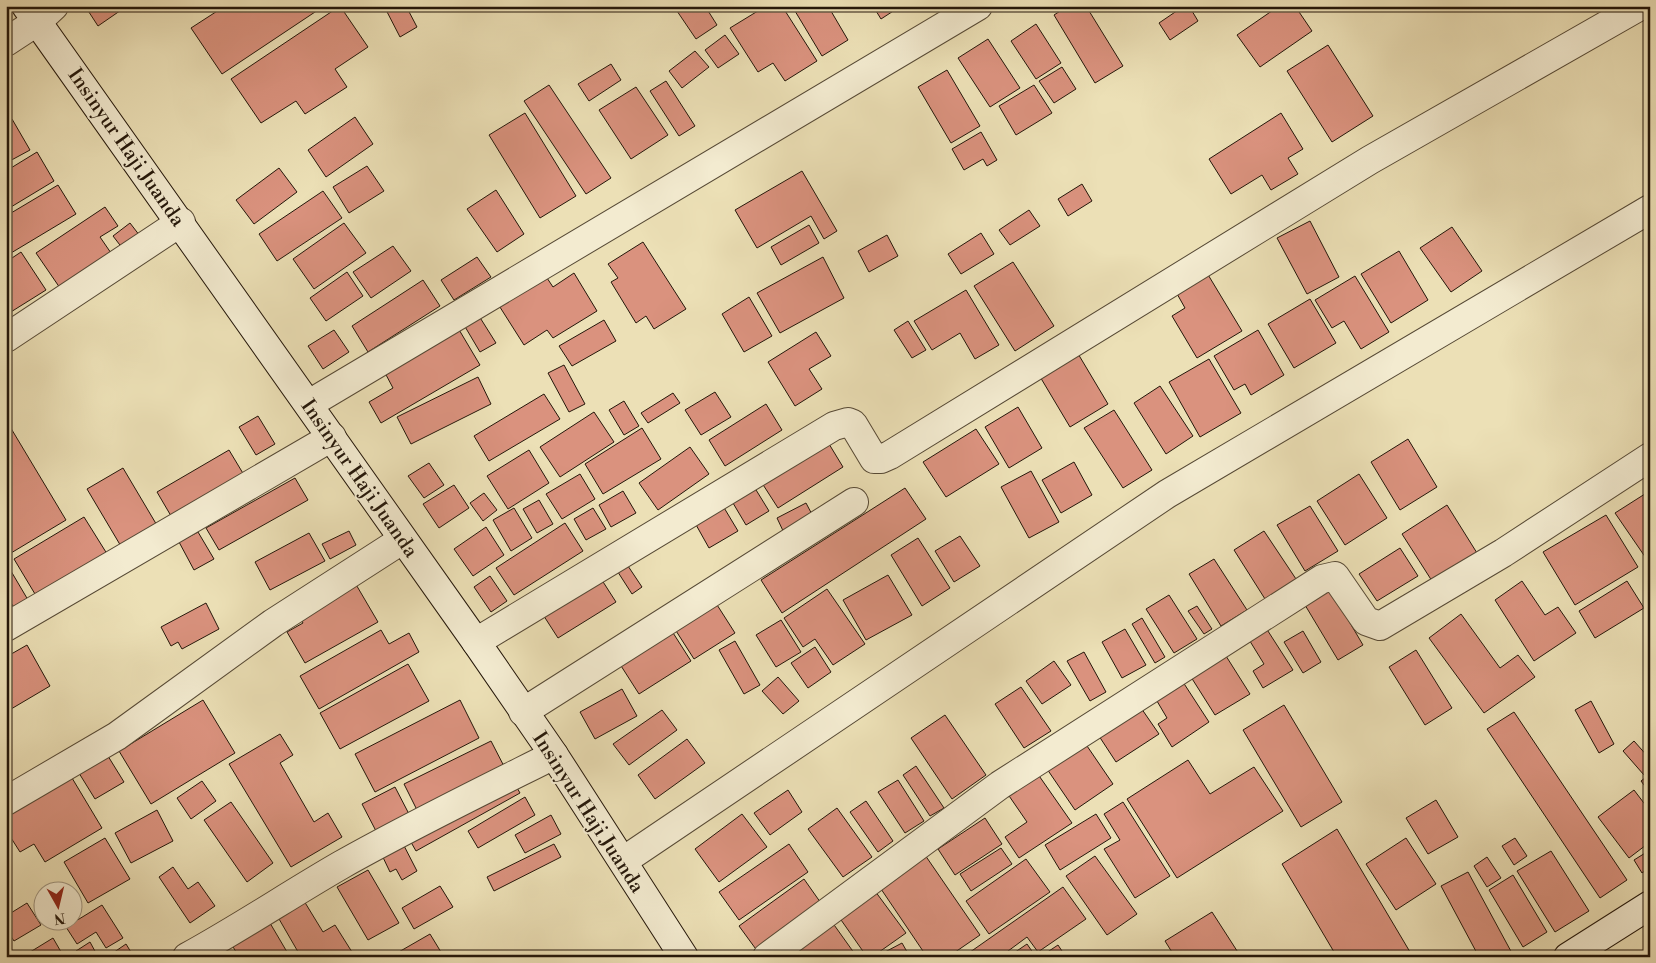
<svg xmlns="http://www.w3.org/2000/svg" width="1656" height="963" font-family="'Libre Bodoni',serif">
<rect width="100%" height="100%" fill="#ece0b6"/>
<filter id="stains"><feTurbulence type="fractalNoise" baseFrequency=".004" numOctaves="4"/><feColorMatrix values="0 0 0 0 .2 0 0 0 0 .09 0 0 0 0 .02 0 0 0 .5 -.17"/></filter>
<radialGradient id="worn" r=".72"><stop offset=".6" stop-color="#630" stop-opacity="0"/><stop offset="1" stop-color="#630" stop-opacity=".3"/></radialGradient>
<!-- building -->
<path fill="#da927e" stroke="#24170a" d="M85,6H127L98,26Z
M225,6H324L222,74L191,28Z
M340,6L368,47L335,69L347,87L305,114L296,101L261,123L231,79Z
M384,6H406L417,27L400,37Z
M684,6H705L717,25L696,39L677,11Z
M766,6H782L817,61L785,81L773,63L758,72L730,28Z
M792,6H828L848,40L822,56Z
M873,6H901L881,19Z
M1068,6H1086L1123,66L1095,83L1054,15Z
M1184,6H1189L1198,21L1170,40L1159,23Z
M1279,6H1295L1312,31L1260,67L1237,35Z
M1036,24L1061,63L1036,79L1011,41Z
M725,35L739,54L718,68L705,50Z
M988,39L1020,88L990,107L958,58Z
M1328,45L1373,116L1332,142L1287,71Z
M695,51L709,67L682,88L669,71Z
M611,64L621,80L589,101L578,84Z
M1062,67L1076,89L1054,103L1039,81Z
M947,70L980,126L951,143L918,87Z
M666,81L695,126L679,136L650,91Z
M549,85L611,178L586,194L524,101Z
M1034,85L1052,113L1016,135L999,106Z
M636,87L668,135L631,159L599,110Z
M525,113L576,196L540,218L489,135Z
M1281,113L1303,149L1288,158L1298,174L1271,190L1262,175L1231,194L1209,159Z
M355,117L373,144L326,177L308,150Z
M12,119L30,150L6,163V122Z
M981,132L997,160L987,166L983,159L964,170L952,149Z
M37,152L54,181L6,210V171Z
M367,166L384,191L349,213L333,187Z
M279,168L297,192L254,224L236,200Z
M802,171L837,231L824,239L811,216L757,248L735,210Z
M1082,184L1092,201L1068,216L1058,199Z
M58,185L76,214L6,256V216Z
M496,190L524,234L497,252L467,209Z
M323,191L342,218L277,261L259,234Z
M105,207L118,226L100,237L111,253L60,288L36,253Z
M1029,210L1040,226L1010,245L999,230Z
M1310,221L1339,277L1307,294L1277,238Z
M130,223L140,236L123,249L113,236Z
M344,223L366,253L314,289L293,259Z
M809,225L819,243L781,265L771,247Z
M1452,227L1482,271L1451,292L1420,248Z
M981,233L994,254L961,274L948,254Z
M887,235L898,256L869,272L858,251Z
M643,242L686,309L654,329L646,316L636,323L611,282L618,278L608,264Z
M393,246L411,271L371,298L353,272Z
M1399,251L1428,300L1391,323L1361,274Z
M21,252L46,290L6,315V262Z
M477,257L491,277L454,300L441,280Z
M823,257L844,298L780,333L757,293Z
M1013,262L1054,326L1015,351L974,286Z
M347,272L363,296L326,321L310,298Z
M574,273L597,311L553,338L547,330L524,345L498,304L545,275L553,287Z
M1207,273L1242,331L1197,358L1172,316L1185,308L1176,292Z
M1355,276L1389,332L1361,349L1344,321L1332,328L1315,300Z
M423,280L440,306L368,352L352,326Z
M966,290L999,345L975,359L960,333L932,350L914,321Z
M749,297L772,336L744,352L722,314Z
M1310,299L1336,343L1294,368L1268,324Z
M479,316L496,343L480,352L464,325Z
M604,320L616,341L572,366L559,346Z
M908,321L926,350L912,358L894,330Z
M458,328L480,365L381,423L369,402L393,388L384,371Z
M334,330L349,352L323,369L308,346Z
M1258,330L1284,375L1251,395L1245,384L1234,390L1214,356Z
M816,332L831,356L809,369L822,389L795,406L768,362Z
M1077,352L1108,404L1070,427L1039,375Z
M1209,359L1241,413L1200,437L1169,382Z
M564,365L585,404L569,412L548,373Z
M478,377L491,404L411,444L397,417Z
M1160,386L1193,436L1166,454L1134,403Z
M715,392L731,417L701,435L685,410Z
M673,393L680,403L648,423L641,413Z
M544,394L560,419L489,461L474,436Z
M624,401L639,426L624,435L609,410Z
M766,404L782,430L725,466L709,440Z
M1018,407L1042,448L1009,468L985,427Z
M1114,410L1152,470L1123,488L1084,428Z
M594,412L614,442L560,477L540,447Z
M258,416L275,444L256,455L239,427Z
M6,420L66,520L6,556Z
M642,428L661,459L603,494L585,464Z
M976,429L999,464L946,497L923,462Z
M826,439L843,467L778,508L760,480Z
M1408,439L1437,487L1400,510L1371,462Z
M690,447L709,474L658,510L639,483Z
M229,450L247,480L174,521L157,492Z
M529,450L549,483L508,509L487,476Z
M1074,462L1092,495L1061,513L1042,480Z
M429,463L444,485L424,498L408,476Z
M123,468L158,527L122,548L87,489Z
M1031,471L1059,522L1029,538L1001,487Z
M580,474L595,499L562,519L546,494Z
M1359,474L1387,518L1345,545L1317,501Z
M295,478L308,500L219,550L206,528Z
M454,485L469,508L439,528L423,504Z
M753,485L769,511L746,525L730,498Z
M905,488L926,519L782,613L761,580Z
M623,491L636,513L611,527L599,505Z
M1648,492L1650,495V564L1615,513Z
M484,493L497,510L483,521L470,503Z
M539,500L553,524L537,533L523,509Z
M806,503L815,520L785,535L777,518Z
M1447,505L1477,553L1432,581L1402,534Z
M723,506L738,531L709,548L695,523Z
M1310,506L1338,551L1305,571L1277,525Z
M514,508L532,538L511,551L493,520Z
M593,508L606,529L586,540L574,519Z
M1606,515L1638,567L1575,605L1543,552Z
M84,517L109,557L38,599L14,559Z
M565,523L583,551L514,595L496,568Z
M486,527L504,555L473,576L454,549Z
M349,531L356,545L330,559L322,544Z
M1264,531L1296,579L1265,599L1234,550Z
M198,532L214,559L194,570L179,542Z
M309,533L325,561L270,590L255,562Z
M960,536L980,566L954,582L935,551Z
M918,538L950,588L922,606L891,555Z
M1400,548L1418,576L1377,601L1359,574Z
M1214,559L1247,610L1221,626L1189,574Z
M624,560L642,587L632,594L614,566Z
M8,566L31,605L17,613L6,594Z
M598,574L616,602L558,638L540,610Z
M888,575L912,615L866,640L843,600Z
M351,576L378,622L305,663L287,632L303,623L295,609Z
M490,576L507,601L491,612L474,587Z
M1522,581L1545,615L1558,607L1576,633L1534,661L1495,600Z
M1627,581L1644,608L1595,638L1579,611Z
M827,589L865,644L833,665L815,639L803,647L784,618Z
M1330,589L1363,645L1338,660L1305,605Z
M1169,595L1197,639L1174,653L1146,609Z
M712,597L735,633L694,659L671,623Z
M206,603L219,629L182,649L178,642L171,646L161,627Z
M1197,606L1212,629L1204,634L1188,611Z
M1461,614L1500,668L1518,655L1535,677L1484,713L1429,638Z
M1142,618L1165,657L1155,663L1132,624Z
M781,620L801,652L776,667L756,635Z
M668,625L691,661L639,694L616,658Z
M1266,628L1293,670L1263,688L1253,671L1264,664L1248,638Z
M1125,629L1146,665L1122,678L1102,642Z
M381,630L389,644L409,633L419,652L319,709L300,676Z
M1303,631L1321,662L1303,673L1284,642Z
M735,641L760,685L744,694L719,650Z
M27,645L50,686L6,712V657Z
M815,647L831,672L808,688L791,663Z
M1416,650L1452,708L1425,725L1389,667Z
M1084,652L1106,692L1090,701L1067,661Z
M1226,656L1250,694L1215,715L1191,677Z
M1054,661L1071,685L1042,704L1026,681Z
M408,664L429,701L340,749L320,713Z
M778,677L799,701L783,714L762,691Z
M1181,679L1209,722L1172,747L1158,724L1167,718L1154,696Z
M1021,687L1051,731L1024,748L995,704Z
M622,689L637,716L595,739L580,712Z
M203,700L235,753L151,804L119,751Z
M460,700L479,738L375,792L355,754Z
M1591,701L1614,744L1599,753L1575,710Z
M1139,705L1159,734L1116,762L1097,733Z
M1284,705L1342,802L1301,827L1243,730Z
M662,710L677,730L629,765L613,744Z
M1514,712L1627,880L1600,898L1487,729Z
M945,715L986,775L952,799L911,738Z
M280,734L293,755L280,763L314,822L328,813L342,837L291,867L229,764Z
M687,739L705,763L655,799L638,775Z
M491,741L508,774L421,818L404,784Z
M1634,741L1650,759V770L1644,775L1623,751Z
M1085,743L1113,784L1075,810L1047,769Z
M103,748L124,782L95,799L74,765Z
M1188,760L1210,794L1254,767L1283,811L1177,878L1127,799Z
M916,766L944,808L930,816L903,775Z
M66,768L102,828L45,862L34,844L20,852L6,830V804Z
M1035,770L1072,823L1019,858L1005,837L1027,822L1005,790Z
M1650,774V793L1641,781Z
M512,779L520,793L416,851L408,837Z
M898,780L924,821L905,833L878,792Z
M202,781L216,801L191,819L177,798Z
M395,787L409,814L376,831L362,804Z
M788,790L802,812L770,835L754,813Z
M1634,790L1650,811V842L1629,858L1598,817Z
M525,797L535,815L478,848L468,831Z
M1436,800L1458,837L1428,854L1406,818Z
M866,801L893,841L878,852L850,812Z
M231,802L273,863L247,882L204,820Z
M1123,802L1170,876L1135,898L1104,849L1120,840L1104,814Z
M837,808L872,857L843,877L808,829Z
M157,810L173,841L131,863L115,833Z
M742,814L767,847L719,882L695,849Z
M1096,814L1111,838L1060,870L1045,845Z
M551,815L561,834L525,853L515,835Z
M985,818L1002,844L955,875L938,849Z
M1337,829L1413,957H1337L1282,864Z
M105,838L130,879L88,903L64,862Z
M400,838L417,871L402,880L396,869L390,872L379,849Z
M1406,838L1436,884L1396,910L1366,864Z
M1515,838L1527,856L1514,865L1502,846Z
M554,844L561,857L494,891L487,877Z
M789,844L808,872L739,920L719,892Z
M1001,848L1012,864L971,891L960,874Z
M1650,850V867L1642,873L1634,860Z
M1551,851L1589,911L1555,932L1517,871Z
M925,855L980,935L948,957H927L879,886Z
M1095,856L1137,914L1107,935L1066,876Z
M1487,857L1501,878L1487,887L1474,866Z
M1026,859L1050,892L989,934L966,901Z
M173,867L188,889L198,882L215,906L190,923L159,877Z
M368,870L399,923L368,940L337,887Z
M1468,872L1513,955L1511,957H1479L1441,886Z
M1513,875L1547,932L1523,947L1489,890Z
M804,879L823,906L758,952L739,926Z
M440,886L453,907L414,929L402,908Z
M1063,887L1086,919L1038,952L1027,937L1000,957H963Z
M875,891L906,933L872,957H867L839,917Z
M301,896L323,932L335,925L352,952L344,957H301L275,912Z
M27,903L41,925L14,941L6,929V916Z
M102,905L123,938L106,948L96,932L77,944L66,927Z
M1212,912L1241,957H1175L1165,941Z
M267,918L290,957H239L229,940Z
M832,922L857,957H784Z
M430,934L444,957H390Z
M53,938L64,957H22Z
M90,942L96,953L89,957H80L76,951Z
M902,943L910,957H888L885,952Z
M126,944L134,957H107Z
M1027,944L1036,957H1008Z
M1058,945L1066,957H1040Z"/>
<g fill="none" stroke-linecap="round" stroke-linejoin="round">
<!-- street casing -->
<g stroke="#564935" stroke-width="30">
<path id="street" d="M6,42L38,21L54,6
M6,338L181,222
M309,404L978,6
M6,627L332,437
M476,642L834,426L848,422L853,424L874,459H881L890,455L1370,160L1640,6
M523,712L854,502
M6,801L117,736L273,623L402,540
M623,861L1167,494L1650,209
M187,957C240,928 289,895 341,865C410,826 482,791 554,755
M767,957L1000,785L1322,579L1335,576L1366,621L1380,626L1503,553L1650,457"/>
</g>
<!-- secondary casing -->
<g stroke="#24170a" stroke-width="30">
<path id="secondary" d="M26,6L476,642L554,755L684,957
M1568,957L1650,905"/>
</g>
<!-- street -->
<use href="#street" stroke="#f3ebd0" stroke-width="28"/>
<!-- secondary -->
<use href="#secondary" stroke="#f3ebd0" stroke-width="28"/>
</g>
<g text-anchor="middle" stroke-width="4" stroke-linejoin="round" paint-order="stroke">
<!-- street labels -->
<g font-size="20" fill="#24170a" stroke="#f3ebd0">
<text transform="translate(127 147) rotate(55)" y="7">Insinyur Haji Juanda</text>
<text transform="translate(360 478) rotate(55)" y="7">Insinyur Haji Juanda</text>
<text transform="translate(589 812) rotate(57)" y="7">Insinyur Haji Juanda</text>
</g>
</g>
<!-- margin -->
<rect width="1656" height="963" fill="none" stroke="#ece0b6" stroke-width="25"/>
<rect x="8" y="8" width="1641" height="948" fill="none" stroke="#24170a" stroke-width="2.5"/>
<rect x="12" y="12" width="1631" height="938" fill="none" stroke="#24170a"/>
<!-- north arrow -->
<g transform="translate(58 906) rotate(172)"><circle r="24" fill="#f3ebd0" stroke="#a09681"/>
<path d="M0-4L9 19L0 12L-9 19Z" fill="#8f2418"/>
<text y="-8" font-size="14" font-weight="bold" text-anchor="middle" fill="#24170a">N</text>
</g>
<rect width="100%" height="100%" filter="url(#stains)"/>
<rect width="100%" height="100%" fill="url(#worn)"/>
</svg>
